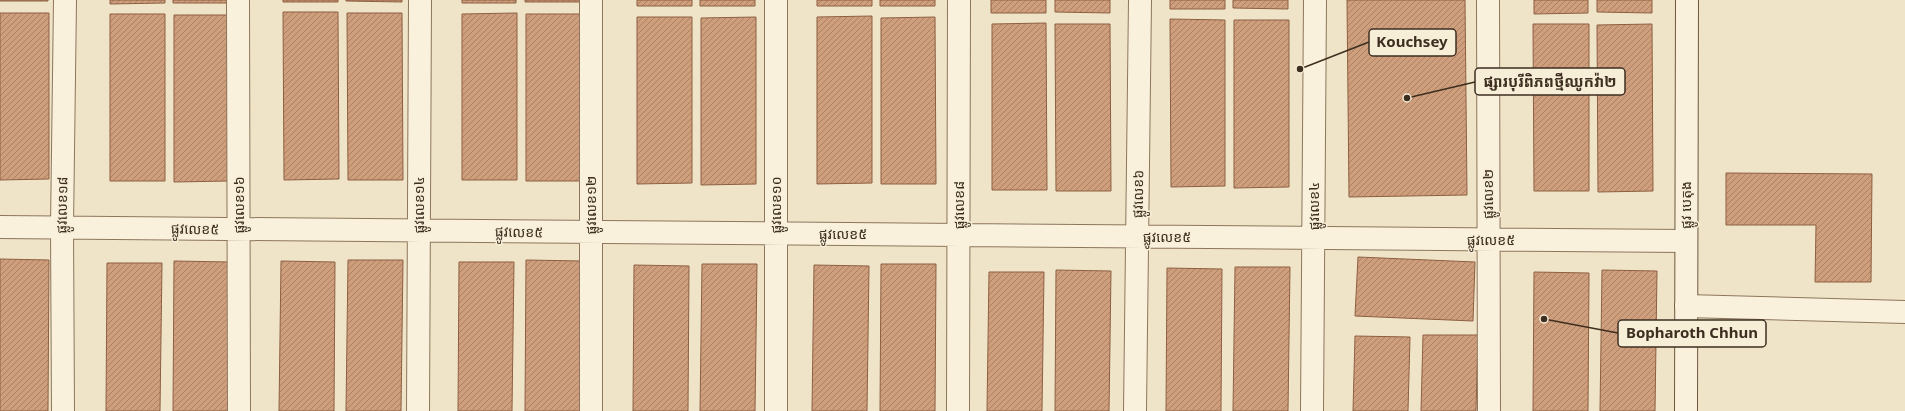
<svg xmlns="http://www.w3.org/2000/svg" width="1905" height="411" font-family="Georgia,'Noto Sans Khmer',serif">
<defs>
<pattern id="building-hatch" width="6" height="6" patternUnits="userSpaceOnUse"><rect width="6" height="6" fill="#cf9f7d"/><path d="M-1 1l2-2M0 6l6-6M5 7l2-2" fill="none" stroke="#a98266"/></pattern>
</defs>
<rect width="100%" height="100%" fill="#f0e4c8"/>
<!-- building -->
<path fill="url(#building-hatch)" stroke="#8d5f41" d="M0,0H48V1H0Z
M110,0H165V3L110,4Z
M173,0H228V3H173Z
M283,0H338V2H283Z
M346,0H402V2L346,1Z
M462,0H516V3H462Z
M525,0H580V2H525Z
M637,0H692V6H637Z
M700,0H755V6H700Z
M817,0H872V6H817Z
M880,0H935V6H880Z
M991,0H1046V13H991Z
M1055,0H1110V13L1055,12Z
M1170,0H1225V9H1170Z
M1233,0H1288V9L1233,8Z
M1347,0H1465L1467,195L1349,197Z
M1534,0H1588V13L1534,14Z
M1597,0H1652V13L1597,12Z
M283,12H338L339,179L284,180Z
M0,13H49V179L0,180Z
M347,13H402L403,180H348Z
M517,13V180H462V14Z
M110,14H165V181H110Z
M526,14H581V181H526Z
M174,15H229V181L174,182Z
M872,16V183L817,184V17Z
M637,17H692V183L637,184Z
M756,17V184L701,185V18Z
M935,17L936,184H881V18Z
M1170,19L1225,20V186L1171,187Z
M1234,20H1289V187L1234,188Z
M1046,23L1047,190H992V24Z
M1055,24H1110L1111,191H1056Z
M1533,24H1589V191H1534Z
M1652,24L1653,191L1598,192L1597,25Z
M1726,173L1872,174L1871,282H1815L1816,225H1726Z
M1358,257L1475,262L1473,321L1355,316Z
M0,259L49,260L48,411H0Z
M348,260H403L401,411H346Z
M526,260L582,261L580,411H525Z
M174,261L230,262L228,411H173Z
M281,261L335,262L334,411H279Z
M459,262H514L512,411H458Z
M107,263H162L160,411H106Z
M702,264H757L755,411H700Z
M881,264H936L935,411H880Z
M634,265L689,266L688,411H633Z
M814,265L869,266L867,411H812Z
M1235,267H1290L1288,411H1233Z
M1167,268L1222,269L1221,411H1166Z
M1056,270L1111,271L1109,411H1055Z
M1602,270L1657,271L1655,411H1600Z
M989,272H1044L1042,411H987Z
M1534,272L1589,273L1588,411H1533Z
M1423,335H1478L1476,411H1421Z
M1355,336L1410,337L1408,411H1353Z"/>
<g fill="none" stroke-linecap="round" stroke-linejoin="round">
<!-- street casing -->
<g stroke="#8d765c" stroke-width="24">
<path id="street" d="M238,0L239,411
M591,0V411
M1488,0L1489,411
M0,227L1686,241
M1686,306L1905,312
M63,411L62,227L65,0
M418,411L420,0
M776,411V0
M958,411L959,0
M1135,411L1140,0
M1312,411L1315,0"/>
</g>
<!-- secondary casing -->
<g stroke="#6f573f" stroke-width="24">
<path id="secondary" d="M1686,411L1687,0"/>
</g>
<!-- street -->
<use href="#street" stroke="#faf1dc" stroke-width="22"/>
<!-- secondary -->
<use href="#secondary" stroke="#faf1dc" stroke-width="22"/>
</g>
<g text-anchor="middle" stroke-width="3" stroke-linejoin="round" paint-order="stroke">
<!-- street labels -->
<g font-size="14" fill="#3d2e20" stroke="#f7eed8">
<text transform="translate(1138 194) rotate(-89)" y="5">ផ្លូវលេខ៦</text>
<text transform="translate(1488 194) rotate(-90)" y="5">ផ្លូវលេខ២</text>
<text transform="translate(62 205) rotate(-89)" y="5">ផ្លូវលេខ១៨</text>
<text transform="translate(239 205) rotate(-90)" y="5">ផ្លូវលេខ១៦</text>
<text transform="translate(419 205) rotate(-90)" y="5">ផ្លូវលេខ១៤</text>
<text transform="translate(591 205) rotate(-90)" y="5">ផ្លូវលេខ១២</text>
<text transform="translate(776 205) rotate(-90)" y="5">ផ្លូវលេខ១០</text>
<text transform="translate(959 205) rotate(-90)" y="5">ផ្លូវលេខ៨</text>
<text transform="translate(1686 205) rotate(-90)" y="5">ផ្លូវ បេតុង</text>
<text transform="translate(1314 206) rotate(-90)" y="5">ផ្លូវលេខ៤</text>
<text transform="translate(195 229) rotate(1)" y="5">ផ្លូវលេខ៥</text>
<text transform="translate(519 232) rotate(1)" y="5">ផ្លូវលេខ៥</text>
<text x="843" y="239">ផ្លូវលេខ៥</text>
<text x="1167" y="242">ផ្លូវលេខ៥</text>
<text x="1491" y="245">ផ្លូវលេខ៥</text>
</g>
</g>
<!-- callouts -->
<path fill="none" stroke="#3d2e20" stroke-width="1.5" d="M1300 69L1369 42M1407 98L1475 82M1544 319L1618 333"/>
<g fill="#3d2e20" stroke="#f7eed8" stroke-width="1.5">
<circle cx="1300" cy="69" r="4"/>
<circle cx="1407" cy="98" r="4"/>
<circle cx="1544" cy="319" r="4"/>
</g>
<g fill="#f7eed8" stroke="#3d2e20" stroke-width="1.5">
<rect x="1369" y="29" width="87" height="27" rx="4"/>
<rect x="1475" y="68" width="150" height="27" rx="4"/>
<rect x="1618" y="320" width="148" height="27" rx="4"/>
</g>
<g font-size="15" text-anchor="middle" font-weight="bold" fill="#3d2e20">
<text x="1412" y="47">Kouchsey</text>
<text x="1550" y="87">ផ្សារបុរីពិភពថ្មីឈូកវ៉ា២</text>
<text x="1692" y="338">Bopharoth Chhun</text>
</g>
</svg>
